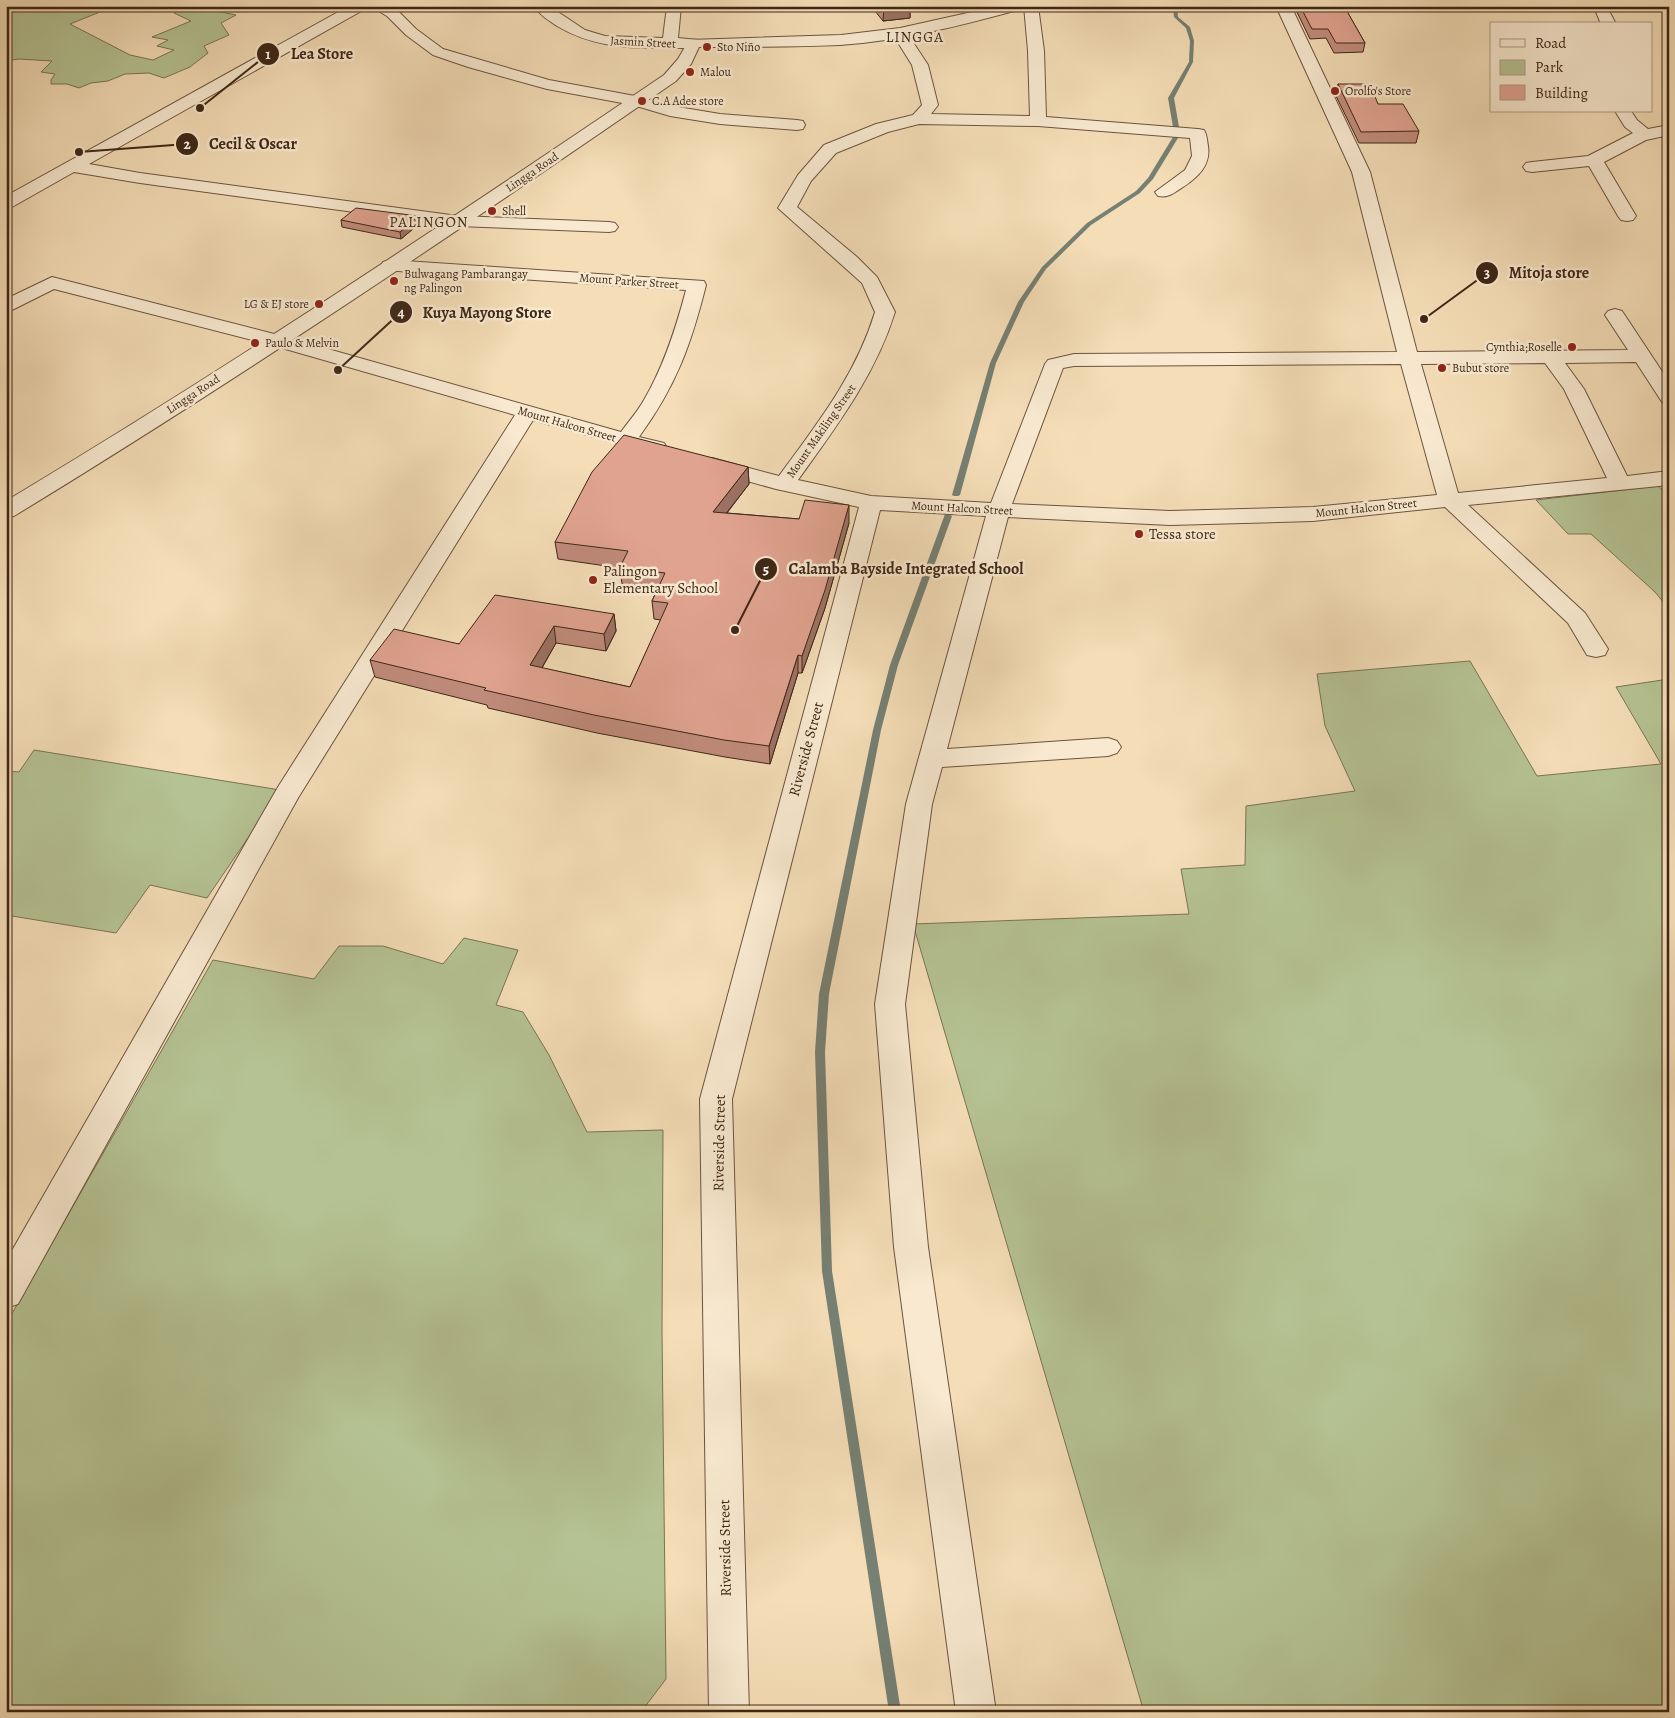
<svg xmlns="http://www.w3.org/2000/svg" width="1675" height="1718" font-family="Alegreya,serif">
<rect width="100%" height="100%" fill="#f4ddb7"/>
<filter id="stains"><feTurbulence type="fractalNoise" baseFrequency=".004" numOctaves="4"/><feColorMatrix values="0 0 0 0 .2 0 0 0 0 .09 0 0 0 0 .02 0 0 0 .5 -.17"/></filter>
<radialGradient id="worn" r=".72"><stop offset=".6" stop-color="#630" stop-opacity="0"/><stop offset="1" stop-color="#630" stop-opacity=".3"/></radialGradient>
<!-- green -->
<path fill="#b5c293" stroke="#7a7454" d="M6,6H115L70,24L130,55L153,60L174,50L157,46L168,40L152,37L191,21L174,13L187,6H203L206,9L236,15L221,23L229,35L204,46L208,53L190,67L164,78L149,73L125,74L108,81L91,83L79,88L67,84H51V80L55,74L41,72L52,61L19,59L6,61Z
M1658,486L1669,496V609L1655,592L1591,534H1568L1536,500Z
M1470,661L1537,776L1661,764L1616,687L1669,679V1712H1144L913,924L1189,914L1181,869L1245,865L1246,806L1355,791L1325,726L1317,674Z
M34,750L274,789L280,791L207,898L150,885L116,933L6,915V771L19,772Z
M464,938L518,950L496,1005L523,1012L549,1055L587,1132L663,1130L662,1331L666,1679L641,1712H6V1324L213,960L314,979L339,946H383L443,964Z"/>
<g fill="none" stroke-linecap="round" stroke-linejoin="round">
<!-- stream -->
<path fill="#768073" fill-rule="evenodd" d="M1173,6H1177L1178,17L1190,27L1194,41L1193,62L1174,98L1179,127L1176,129L1173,127L1168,98L1189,62L1190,41L1186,28L1174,17Z
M1173,137L1178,138L1153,179L1140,193L1091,225L1046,269L1024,302L996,363L960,495L958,496H954L952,495L990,363L1018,302L1042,267L1087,223L1136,191L1148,178Z
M945,514H948L952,516L898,665L881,730L829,994L825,1052L832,1271L901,1712H889L822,1271L815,1052L819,994L873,730L890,665Z"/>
<!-- minor casing -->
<g stroke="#6c543e" stroke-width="2">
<path id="minor" d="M349,6H367L365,9L89,164L140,173L458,216L609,222L615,223L618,227L615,231L609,232L458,226L140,183L74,172L12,207L6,208V196Z
M370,6H390L397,10L416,29L443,49L549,80L635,96L672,106L720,114L797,120L803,121L805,125L803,129L797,130L720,124L670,116L633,105L547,89L468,67L433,55L406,35L387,16Z
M534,6H549L585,30L605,36L663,38L667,6H681L678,38L699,40L702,43L699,46C687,49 674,48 661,48C623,48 591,46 557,26C548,20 540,15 534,6Z
M1024,6H1038L1044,51L1046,117L1198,129L1204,130C1207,135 1207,140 1208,146C1211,165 1198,177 1183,187C1174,193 1168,198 1158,196L1155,192L1185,170L1192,156L1190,138L1038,126L919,124L888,132L836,153L811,181L797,207L857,257L877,277L895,312C875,376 836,427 798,480L871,496L991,503L1045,364L1048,360L1074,354L1397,352L1352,172L1276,6H1291L1370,172L1417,352L1628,350L1605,315L1608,311L1615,309L1622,311L1669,382V404L1662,402L1636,362L1565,363L1584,389L1627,476L1669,471V485L1468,505L1585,613L1608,649L1605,655L1596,657L1587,655L1568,623L1445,507L1313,521L1170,525L1008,517L947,749L1108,738L1117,741L1121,747L1117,753L1108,756L942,767L932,804L905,1004L928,1247L996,1712H956L894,1247L875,1004L906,804L986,516L880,510L732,1099L749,1712H709L700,1099L859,507L776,489L704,469L701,464L704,459L712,458L779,476C817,424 856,375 875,312L862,283L778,208L798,175L824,145L876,124L913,115L922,105L912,65L892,33L895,30H905L928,65L938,105L931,114L1030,116L1028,51ZM1545,363L1564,389L1607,478L1458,493L1421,364ZM1401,364L1437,495L1313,507L1170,511L1012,504L1063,368L1074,366Z
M1603,8L1608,9L1616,24H1601L1596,12L1598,9Z
M1615,111H1631L1637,120L1648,129L1669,125V135L1646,140L1604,162L1636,216L1633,220L1627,221L1621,220L1618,216L1589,166L1532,172L1526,171L1523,167L1526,163L1532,162L1588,156L1633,133L1625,127Z
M390,260L704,281L706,285C691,345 676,386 639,437L664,443L667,448L664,453L656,454L533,420L298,798L18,1304L6,1308V1261L278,787L515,415L268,344L54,289L6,313V299L52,277L282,336L621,432C629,421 638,411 644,400C664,366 676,328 686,290L383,270L381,266L383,262Z"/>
</g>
<!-- tertiary casing -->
<g stroke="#6c543e" stroke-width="2">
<path id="tertiary" d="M999,6H1024L1022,9C963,25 902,41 840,45C793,47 746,47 699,47L691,64L676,81C458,231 239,379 14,516L6,518V501C230,367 448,221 664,75L678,59L689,40L841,35L900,28Z"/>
</g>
<!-- minor -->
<use href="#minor" fill="#f8e9d0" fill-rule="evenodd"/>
<!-- tertiary -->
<use href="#tertiary" fill="#f8e9d0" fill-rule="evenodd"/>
</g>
<!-- wall -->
<path fill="#c18c7c" stroke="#3e2716" d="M871,6H910V18L883,21Z
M1294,6H1344L1365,43L1363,52L1334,53L1326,38L1310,39Z
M1338,84L1378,104L1419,131L1416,143H1359L1336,96Z
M341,220L420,223L401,239L342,227Z
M748,467L749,484L727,513L799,519L849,523L825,608L802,673H798L770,764L725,757L597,733L488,708L487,705L375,677L370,660L459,644L614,614L616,631L606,651L556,643L542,668L630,687L661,620L654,619L652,601L657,590L622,584L620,568L558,559L555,542Z"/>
<!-- shaded-wall -->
<path fill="#9d7265" stroke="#3e2716" d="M884,6H910V18L883,21Z
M418,216L420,223L401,239L400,232Z
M748,467L749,484L714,529L713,512Z
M849,505V523L825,608L802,673V656Z
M614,614L616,631L606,651L604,634Z
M554,626L556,643L533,683L530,665Z
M798,655V673L770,764L769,746Z"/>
<!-- building -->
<path fill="#e0a390" stroke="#3e2716" d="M1300,6H1344L1365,43H1336L1328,29H1312Z
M1338,84H1370L1378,104H1403L1419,131L1361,132Z
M356,208L418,216L400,232L341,220Z
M624,435L748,467L713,512L799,519L805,500L849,505L825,590L802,656L798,655L769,746L724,740L594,715L484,690L486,688L370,660L394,629L459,644L495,595L614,614L604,634L554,626L530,665L630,687L668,603L652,601L665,573L620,567L628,551L555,542L592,472Z"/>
<!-- markers -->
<g fill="#8f2418" stroke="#f8e9d0" stroke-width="2">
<circle cx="707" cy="47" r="5"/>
<circle cx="690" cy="72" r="5"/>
<circle cx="1335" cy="91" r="5"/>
<circle cx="642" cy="101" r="5"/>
<circle cx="492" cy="211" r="5"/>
<circle cx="394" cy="281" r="5"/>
<circle cx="319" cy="304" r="5"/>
<circle cx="255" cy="343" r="5"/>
<circle cx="1572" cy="347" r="5"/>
<circle cx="1442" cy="368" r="5"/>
<circle cx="1139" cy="534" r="5"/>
<circle cx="593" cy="580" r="5"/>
</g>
<g text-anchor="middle" stroke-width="5" stroke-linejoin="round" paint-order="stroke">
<!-- far-street labels -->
<g font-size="12" fill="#3e2716" stroke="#f8e9d0">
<text transform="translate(643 42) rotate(3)" y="4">Jasmin Street</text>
<text transform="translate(532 172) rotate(-34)" y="4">Lingga Road</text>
<text transform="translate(629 281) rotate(4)" y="4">Mount Parker Street</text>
<text transform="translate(193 394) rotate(-33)" y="4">Lingga Road</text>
<text transform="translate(567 424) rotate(16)" y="4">Mount Halcon Street</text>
<text transform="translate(821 431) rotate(-55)" y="4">Mount Makiling Street</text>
<text transform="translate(962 508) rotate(3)" y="4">Mount Halcon Street</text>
<text transform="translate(1366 508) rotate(-6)" y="4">Mount Halcon Street</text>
</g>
<!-- far-poi labels -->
<g font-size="12" fill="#3e2716" stroke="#f8e9d0" text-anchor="start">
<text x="717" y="51">Sto Niño</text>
<text x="700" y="76">Malou</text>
<text x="1345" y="95">Orolfo's Store</text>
<text x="652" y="105">C.A Adee store</text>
<text x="502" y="215">Shell</text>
<text x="404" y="278">Bulwagang Pambarangay<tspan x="404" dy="14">ng Palingon</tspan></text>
<text x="309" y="308" text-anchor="end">LG &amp; EJ store</text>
<text x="265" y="347">Paulo &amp; Melvin</text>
<text x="1562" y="351" text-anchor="end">Cynthia;Roselle</text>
<text x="1452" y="372">Bubut store</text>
</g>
<!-- far-quarter labels -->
<g font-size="15" letter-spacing="1" fill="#3e2716" stroke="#f8e9d0">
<text x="915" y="42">LINGGA</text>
<text x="429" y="227">PALINGON</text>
</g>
<!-- poi labels -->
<g font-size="15" fill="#3e2716" stroke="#f8e9d0" text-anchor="start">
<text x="1149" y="539">Tessa store</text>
<text x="603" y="576">Palingon<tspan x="603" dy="17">Elementary School</tspan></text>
</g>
<!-- street labels -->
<g font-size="15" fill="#3e2716" stroke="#f8e9d0">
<text transform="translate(806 749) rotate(-75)" y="5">Riverside Street</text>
<text transform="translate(719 1143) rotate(-89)" y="5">Riverside Street</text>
<text transform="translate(725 1548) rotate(-91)" y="5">Riverside Street</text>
</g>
</g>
<!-- callouts -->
<path fill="none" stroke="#3e2716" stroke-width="2" d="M200 108L268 54M79 152L187 144M1424 319L1487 273M338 370L401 312M735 630L766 569"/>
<g fill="#3e2716" stroke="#f8e9d0" stroke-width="2">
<circle cx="200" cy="108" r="5"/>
<circle cx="79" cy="152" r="5"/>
<circle cx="1424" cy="319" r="5"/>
<circle cx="338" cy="370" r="5"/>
<circle cx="735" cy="630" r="5"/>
<circle cx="268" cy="54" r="12"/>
<circle cx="187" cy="144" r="12"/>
<circle cx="1487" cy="273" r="12"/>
<circle cx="401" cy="312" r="12"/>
<circle cx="766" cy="569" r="12"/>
</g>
<g font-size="15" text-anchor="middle" font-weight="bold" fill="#fff">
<text x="268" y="59">1</text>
<text x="187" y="149">2</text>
<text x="1487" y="278">3</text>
<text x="401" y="317">4</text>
<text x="766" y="574">5</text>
</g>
<g font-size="16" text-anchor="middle" font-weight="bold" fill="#3e2716" stroke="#f8e9d0" stroke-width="5" stroke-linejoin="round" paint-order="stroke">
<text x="322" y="59">Lea Store</text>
<text x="253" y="149">Cecil &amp; Oscar</text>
<text x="1549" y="278">Mitoja store</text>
<text x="487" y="318">Kuya Mayong Store</text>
<text x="906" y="574">Calamba Bayside Integrated School</text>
</g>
<!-- margin -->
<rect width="1675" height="1718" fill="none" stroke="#f4ddb7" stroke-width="25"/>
<rect x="8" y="8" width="1660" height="1703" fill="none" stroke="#3e2716" stroke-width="2.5"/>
<rect x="12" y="12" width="1650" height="1693" fill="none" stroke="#3e2716"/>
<!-- legend -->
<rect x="1490" y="22" width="162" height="90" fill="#f8e9d0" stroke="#ae9b86"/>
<rect x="1500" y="39" width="25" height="8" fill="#f8e9d0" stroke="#ae9b86"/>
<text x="1535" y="48" font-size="15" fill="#3e2716">Road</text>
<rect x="1500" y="60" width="25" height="15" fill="#b5c293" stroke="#ae9b86"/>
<text x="1535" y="72" font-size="15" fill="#3e2716">Park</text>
<rect x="1500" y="85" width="25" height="15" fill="#e0a390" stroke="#ae9b86"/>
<text x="1535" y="98" font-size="15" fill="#3e2716">Building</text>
<rect width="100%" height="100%" filter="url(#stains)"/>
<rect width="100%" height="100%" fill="url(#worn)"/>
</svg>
